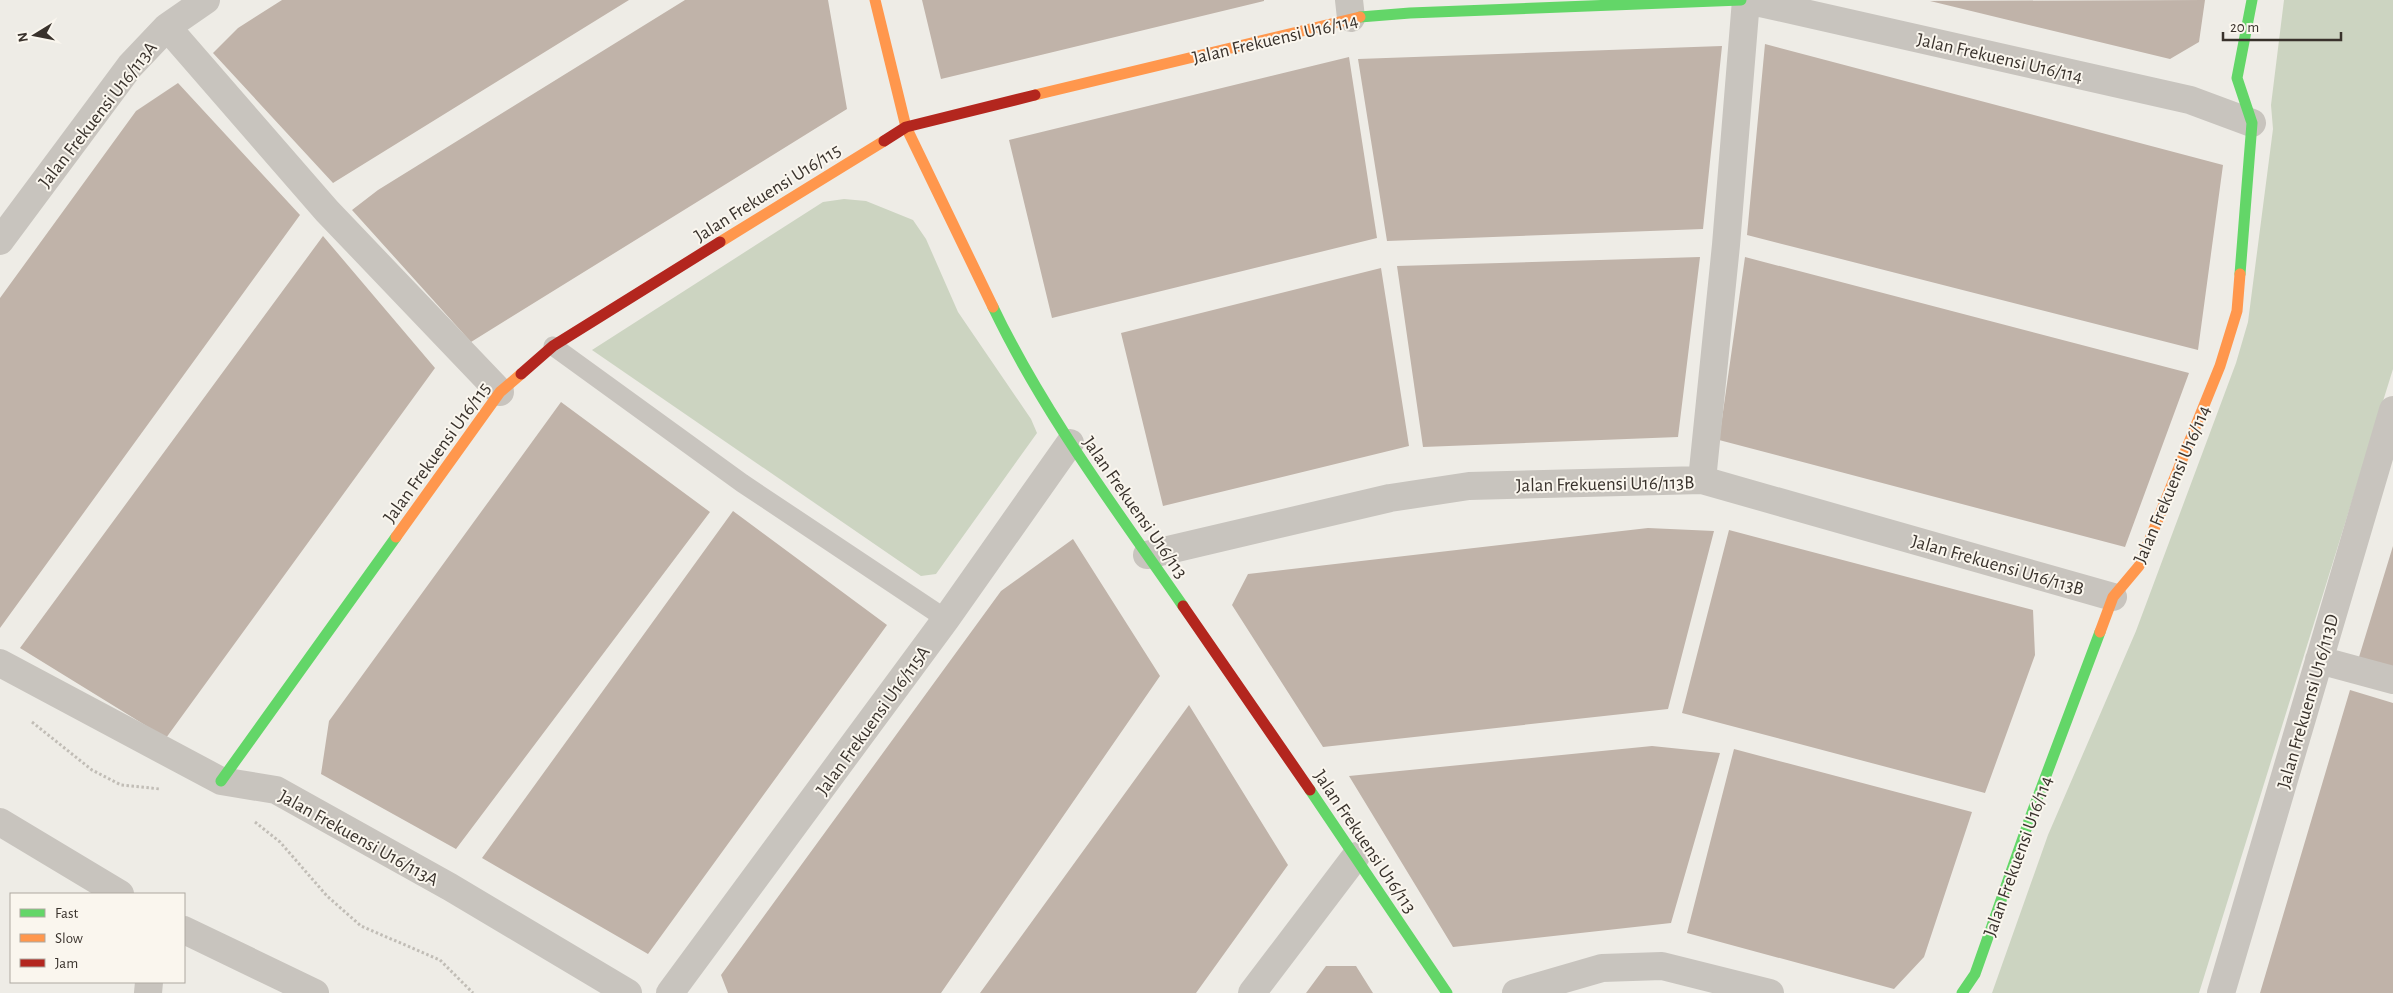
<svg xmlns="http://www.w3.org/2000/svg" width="2393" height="993" font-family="'Alegreya Sans',sans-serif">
<rect width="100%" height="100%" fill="#eeece6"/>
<!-- green -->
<path fill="#ccd4c1" d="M2284,0H2393V369L2199,993H1992L2048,835L2136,631L2236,363L2248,322L2273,129L2271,105Z
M844,199L866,201L913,220L926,239L958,312L1031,419L1037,433L936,574L921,576L592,350L823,202Z"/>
<!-- building -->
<path fill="#c0b3a9" d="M282,0H629L333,183L213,53L238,28Z
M685,0H828L847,109L471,342L352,210L378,190Z
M922,0H1264V1L941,79Z
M2205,0L2199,42L2170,59L1930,1Z
M1765,44L2223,165L2198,350L1747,235Z
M1722,46L1703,229L1387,241L1358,59Z
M1349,57L1377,238L1052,318L1009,140Z
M178,83L300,215L0,628V298L136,111Z
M323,236L435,368L166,738L20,648Z
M1700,257L1678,437L1423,447L1397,266Z
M1745,257L2189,373L2125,547L1719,440Z
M1381,268L1409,446L1163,506L1121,333Z
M561,402L710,512L456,849L321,774L329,721Z
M733,511L887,625L648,954L482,858Z
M1648,528L1714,531L1668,709L1323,747L1232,605L1248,574Z
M1729,530L2033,610L2035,655L1985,793L1682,713Z
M1073,539L1160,676L941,993H728L721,975L1001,591Z
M2393,546V667L2359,657Z
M2350,690L2393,703V993H2260Z
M1189,705L1288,865L1196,993H980Z
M1652,746L1720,753L1671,923L1453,947L1349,776Z
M1734,749L1972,812L1924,957L1894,989L1687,933Z
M1326,966H1356L1373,993H1306Z"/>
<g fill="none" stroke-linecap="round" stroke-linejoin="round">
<!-- path -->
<path stroke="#c1bdb6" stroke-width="3" stroke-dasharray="2.5 2.5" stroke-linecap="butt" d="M32,722L92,770L121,785L160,789
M255,822L280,842L327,896L361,926L440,960L473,993"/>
<!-- lane -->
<path stroke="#c8c4be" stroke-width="19" d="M553,346L742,483L946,619"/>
<!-- street -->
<path stroke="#c8c4be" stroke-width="28" d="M1349,0L1351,18
M1747,0L2190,100L2252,123
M167,27L327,211L500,392
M0,241L130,66L167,27L206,0
M1702,480L1726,245L1746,0
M1147,555L1390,498L1469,486L1702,480L2113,597
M2319,660L2393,680
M0,663L221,781L276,790L450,887L628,993
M0,822L120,894
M184,930L315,993
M148,993L149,982
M670,993L946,619L1070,443
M1252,993L1356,856
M1516,993L1602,968L1662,966L1770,993
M2221,993L2393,410"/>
<!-- fast -->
<path stroke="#63d668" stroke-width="11" d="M1360,17L1410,13L1741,0
M2240,274L2252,123L2237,78L2252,0
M993,307C1044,414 1116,509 1183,606
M221,781L396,537
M1310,790L1447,993
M1962,993L1975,974L2030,818L2100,632"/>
<!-- slow -->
<path stroke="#ff974d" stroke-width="11" d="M875,0L906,127L993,307
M1035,95L1360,17
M720,242L884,141
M396,537L500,392L521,374
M2100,632L2113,597L2139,566L2220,366L2237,311L2240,274"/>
<!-- jam -->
<path stroke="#b3261e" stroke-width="11" d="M884,141L906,127L1035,95
M521,374L553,346L720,242
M1183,606L1310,790"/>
</g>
<g text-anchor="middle" stroke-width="4" stroke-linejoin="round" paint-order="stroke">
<!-- street labels -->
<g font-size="19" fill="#39322c" stroke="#faf6ee">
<text transform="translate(1275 38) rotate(-13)" y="7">Jalan Frekuensi U16/114</text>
<text transform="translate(2000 57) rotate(13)" y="7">Jalan Frekuensi U16/114</text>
<text transform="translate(97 114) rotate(-52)" y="7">Jalan Frekuensi U16/113A</text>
<text transform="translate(767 192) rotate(-32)" y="7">Jalan Frekuensi U16/115</text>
<text transform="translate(436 452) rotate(-54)" y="7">Jalan Frekuensi U16/115</text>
<text transform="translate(1605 483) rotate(-1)" y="7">Jalan Frekuensi U16/113B</text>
<text transform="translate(2171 484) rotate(-67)" y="7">Jalan Frekuensi U16/114</text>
<text transform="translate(1136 507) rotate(55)" y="7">Jalan Frekuensi U16/113</text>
<text transform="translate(1998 564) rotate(16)" y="7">Jalan Frekuensi U16/113B</text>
<text transform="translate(2307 701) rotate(-74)" y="7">Jalan Frekuensi U16/113D</text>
<text transform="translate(872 720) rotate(-54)" y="7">Jalan Frekuensi U16/115A</text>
<text transform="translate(359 837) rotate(29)" y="7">Jalan Frekuensi U16/113A</text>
<text transform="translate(1366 841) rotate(56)" y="7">Jalan Frekuensi U16/113</text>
<text transform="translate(2017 856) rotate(-70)" y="7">Jalan Frekuensi U16/114</text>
</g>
</g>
<!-- legend -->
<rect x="10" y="893" width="175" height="90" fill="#faf6ee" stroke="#ada8a0"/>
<rect x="20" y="909" width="25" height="8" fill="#63d668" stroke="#ada8a0"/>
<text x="55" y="918" font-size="15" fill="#39322c">Fast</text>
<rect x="20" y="934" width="25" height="8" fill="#ff974d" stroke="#ada8a0"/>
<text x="55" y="943" font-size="15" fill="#39322c">Slow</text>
<rect x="20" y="959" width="25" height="8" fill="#b3261e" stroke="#ada8a0"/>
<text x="55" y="968" font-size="15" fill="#39322c">Jam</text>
<!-- north arrow -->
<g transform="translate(35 35) rotate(260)" stroke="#faf6ee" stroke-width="4" paint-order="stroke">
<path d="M0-4L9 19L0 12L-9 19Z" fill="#39322c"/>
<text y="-8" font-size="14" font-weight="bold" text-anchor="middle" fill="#39322c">N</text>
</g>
<!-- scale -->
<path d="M2223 32v8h118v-8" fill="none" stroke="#39322c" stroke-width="2.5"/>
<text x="2230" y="32" font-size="15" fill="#39322c" stroke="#faf6ee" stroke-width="4" paint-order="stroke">20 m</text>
</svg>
